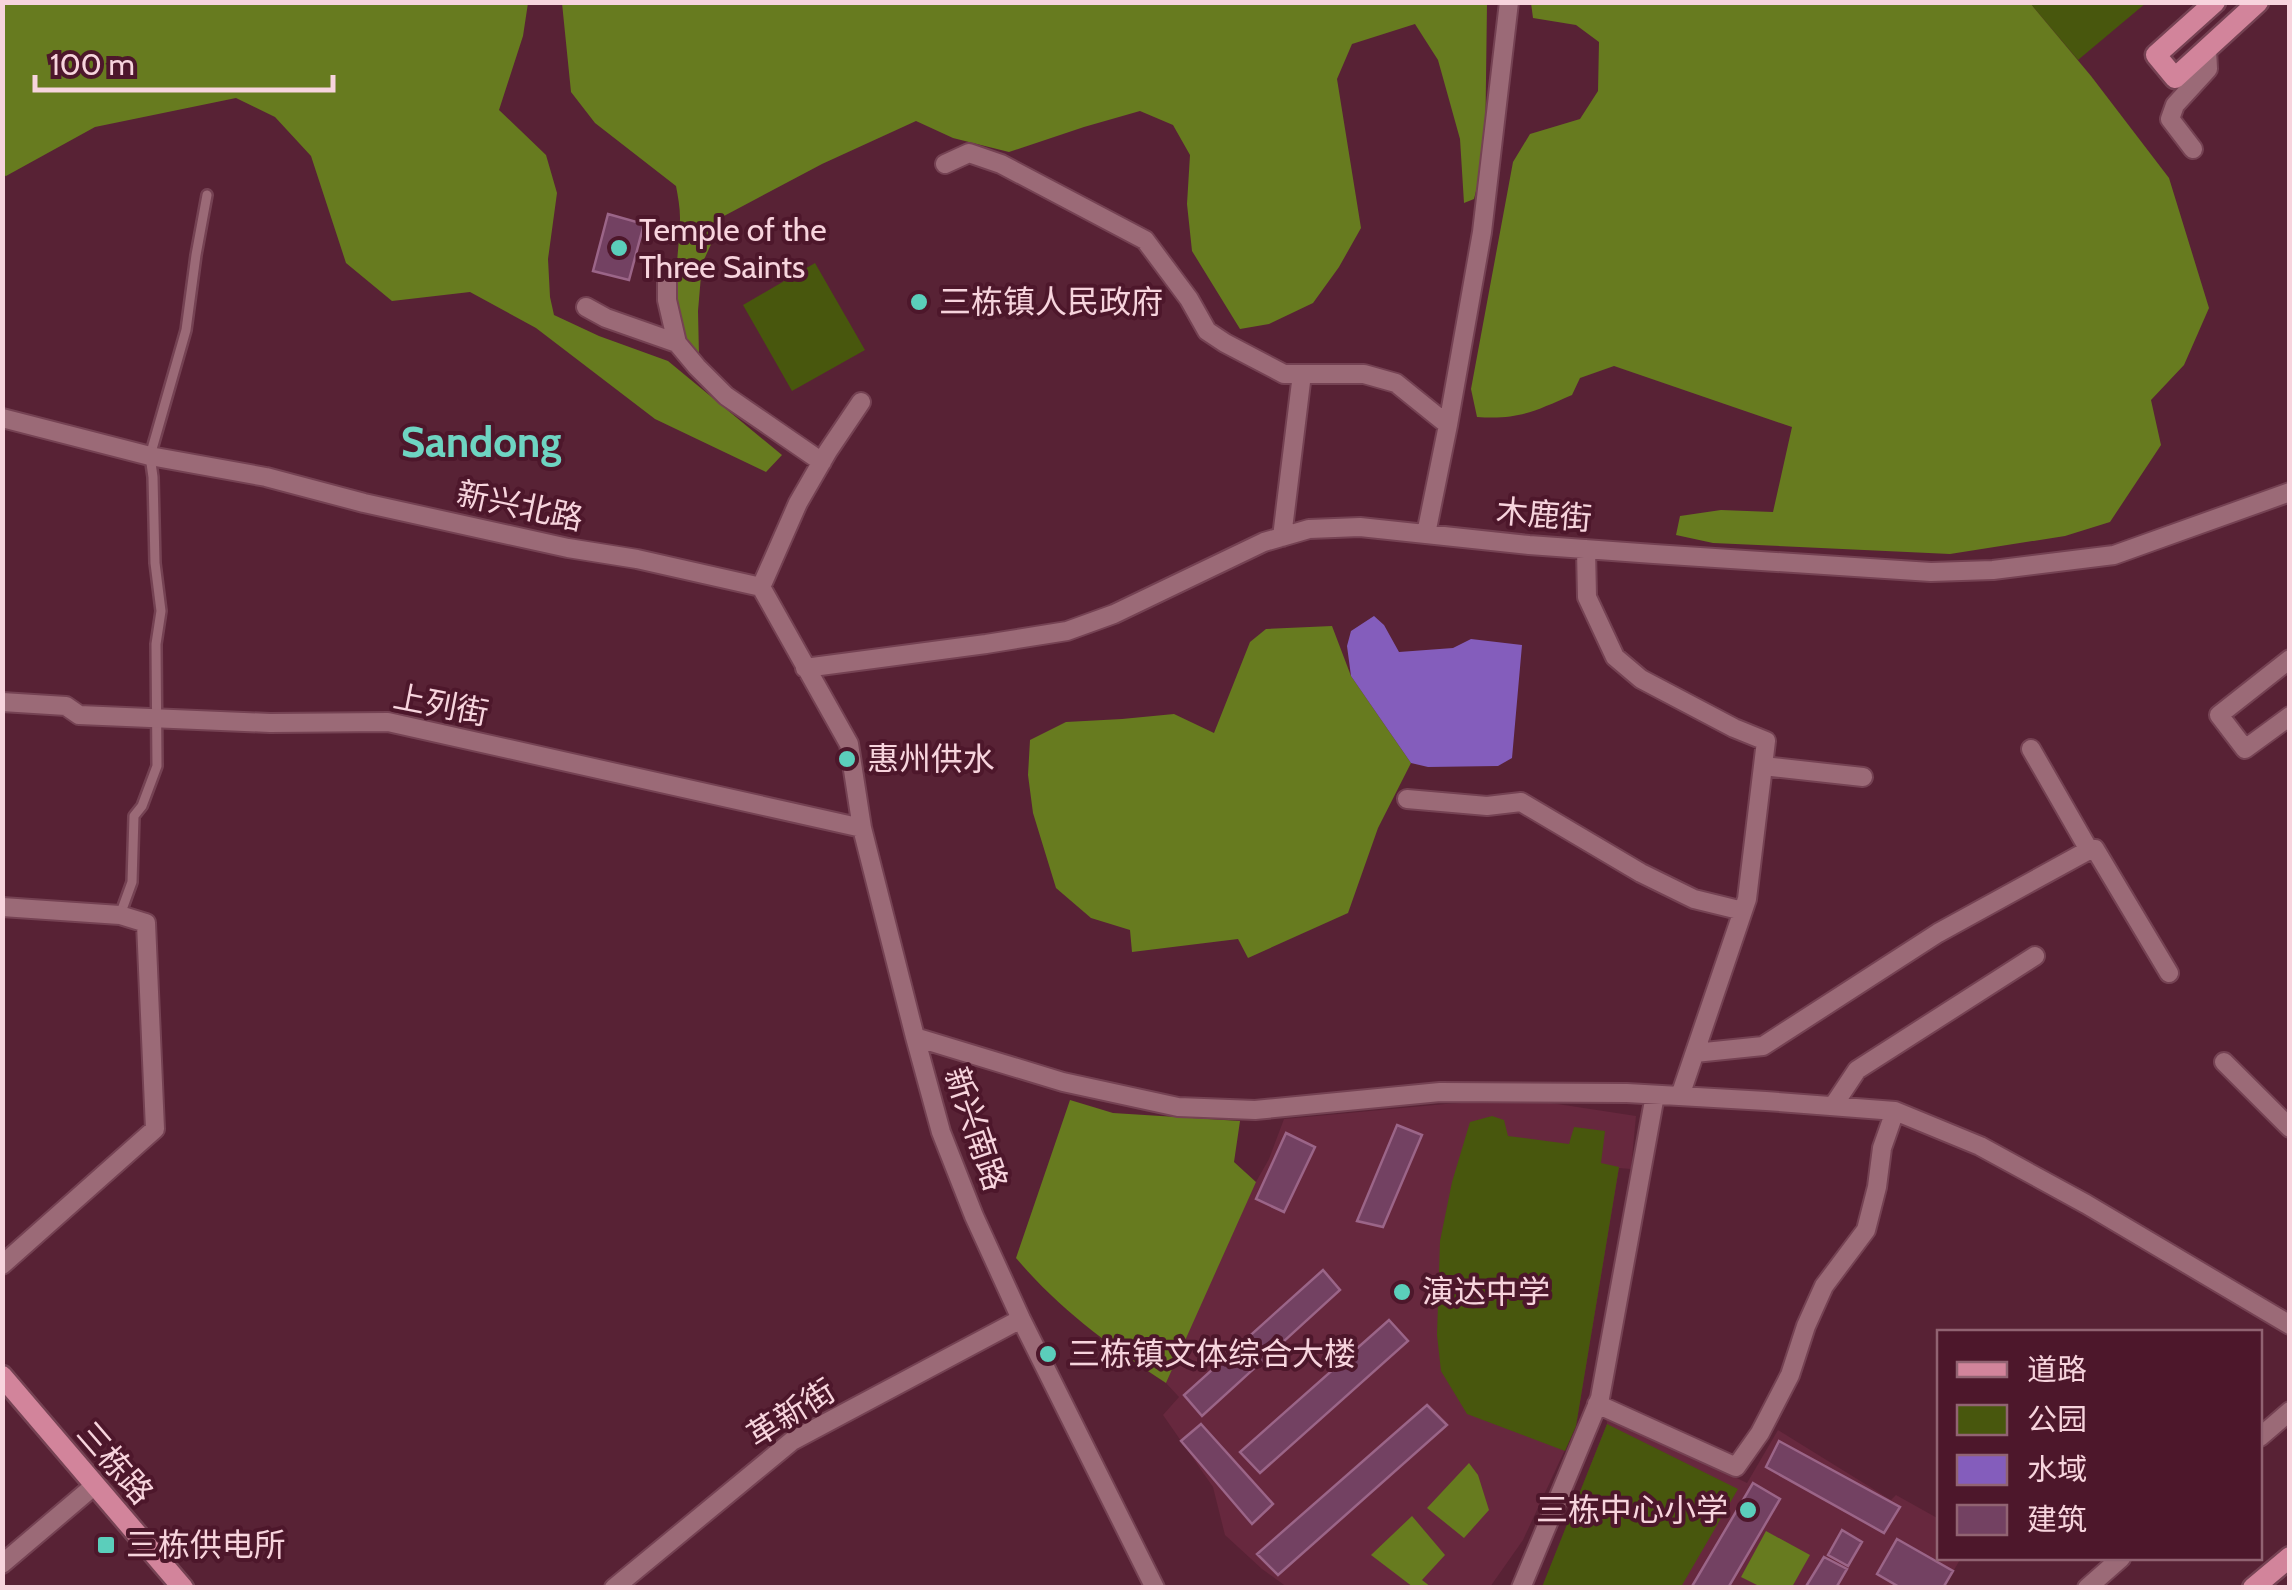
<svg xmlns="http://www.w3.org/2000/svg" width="2292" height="1590" font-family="Cabin,'Noto Sans SC',sans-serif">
<rect width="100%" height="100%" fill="#582235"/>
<!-- built -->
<path fill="#67283e" d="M1525,1099L1636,1116L1631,1169L1619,1168L1576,1426L1523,1540L1490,1587H1287L1262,1569L1225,1535L1213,1487L1163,1415L1179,1397L1166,1383L1245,1201L1269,1159L1284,1119L1445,1104Z
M1606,1414L1747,1483L1778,1430L1891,1500L1896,1495L1939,1519L1940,1558H1961L1944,1587L1542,1588L1607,1424Z"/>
<!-- green -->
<path fill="#48570d" d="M2030,3H2146L2078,60Z
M815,263L865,350L792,391L743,305Z
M1492,1116L1504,1120L1508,1136L1569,1144L1574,1127L1605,1131L1601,1163L1619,1167L1576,1426L1565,1451L1467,1414L1441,1371L1437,1335L1440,1241L1452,1182L1470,1122Z
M1607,1424L1738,1489L1681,1587H1542Z"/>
<!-- forest -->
<path fill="#677b1f" d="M2,3H528L523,36L499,110L546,155L557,193L548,259L550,297L554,315L599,336L668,361L782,455L766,472L655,419L536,328L470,292L392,301L346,263L311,156L275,117L236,98L95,127L6,176L3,175Z
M562,3H1487L1485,155L1474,199L1464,203L1460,139L1438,60L1415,24L1352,44L1337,79L1361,228L1339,267L1313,303L1269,324L1240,329L1192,251L1187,204L1190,155L1173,125L1140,111L1084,127L1009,152L953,138L916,121L822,164L724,216L702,264L698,311L699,356C662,324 680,261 680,218C680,207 678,197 676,186L595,123L571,92Z
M1531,3H2030L2091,76L2169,178L2209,308L2184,365L2151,400L2161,445L2110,522L2065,536L1950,554L1713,543L1676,535L1680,516L1721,510L1773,512L1792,427L1614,366L1580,378L1572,395C1535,411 1519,420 1477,417L1471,389L1513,162L1530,134L1580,119L1598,91L1599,42L1576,25L1533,18Z
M1332,626L1351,676L1411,763L1378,828L1348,913L1248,958L1238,939L1132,952L1130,930L1091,918L1056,888L1033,813L1028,775L1030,740L1066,722L1122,719L1174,714L1214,733L1250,642L1266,629Z
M1070,1100L1113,1113L1240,1121L1234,1162L1256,1182L1166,1383C1111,1347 1059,1309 1016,1258Z
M1469,1463L1478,1475L1489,1510L1464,1538L1427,1508Z
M1412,1516L1445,1555L1422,1580L1431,1587H1413L1371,1555Z
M1766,1531L1810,1555L1792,1587H1761L1741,1577Z"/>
<!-- water -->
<path fill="#845dbc" d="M1374,616L1384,625L1399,652L1453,648L1471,639L1522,645L1512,758L1498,766L1428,767L1411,763L1351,676L1347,646L1351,631Z"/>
<!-- building -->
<path fill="#734162" stroke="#9b6588" stroke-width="2.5" d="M608,214L644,224L629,280L593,271Z
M1397,1125L1422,1135L1383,1227L1357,1221Z
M1286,1133L1315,1147L1284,1212L1256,1199Z
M1323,1270L1340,1290L1202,1416L1184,1395Z
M1389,1320L1408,1341L1260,1473L1240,1452Z
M1427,1405L1447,1425L1278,1575L1257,1554Z
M1201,1424L1273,1504L1252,1524L1181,1441Z
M1779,1441L1900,1507L1884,1533L1766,1467Z
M1753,1483L1780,1499L1728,1588H1691Z
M1842,1530L1862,1542L1848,1566L1828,1555Z
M1897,1539L1953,1571L1943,1588H1901L1877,1574Z
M1824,1557L1847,1569L1836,1588H1805Z"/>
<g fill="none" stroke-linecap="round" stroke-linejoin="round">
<!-- lane casing -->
<g stroke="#754253" stroke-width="14">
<path id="lane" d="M120,915L132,882L134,816L142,806L157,766L156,644L161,611L155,563L153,477L150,456L186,330L196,255L207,195"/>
</g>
<!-- street casing -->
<g stroke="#754253" stroke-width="22">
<path id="street" d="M2193,149L2170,119L2175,105L2208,69L2207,49
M945,164L969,153L1001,164L1145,240L1189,299L1207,331L1225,343L1284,374H1364L1396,383L1448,425L1426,534
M667,281V300L677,343L697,367L726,396L822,462
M586,307L606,318L677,343
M2,418L150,456L266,477L364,503L568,548L637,559L761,587L849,744L862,828L915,1037L941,1132L974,1216L1021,1319L1155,1588
M1448,425L1482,232L1509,2
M1282,537L1302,374
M1586,549L1587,597L1615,657L1641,679L1734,728L1766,741L1747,899L1680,1096
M761,587L798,503L828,451L861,402
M2290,659L2219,715L2245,749L2290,716
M805,668L986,644L1067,631L1114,614L1264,542L1309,529L1360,527L1529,545L1654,554L1931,572L1993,570L2114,555L2290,492
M2,702L66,706L79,715L270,723L388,722L862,828
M2031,749L2089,850
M1763,766L1863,777
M1407,799L1487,806L1521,802L1641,873L1694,899L1743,911
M2,907L120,915L146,923L155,1129L2,1265
M915,1037L1063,1082L1178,1107L1255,1110L1440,1092L1627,1093L1766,1101L1895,1111L1980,1146L2086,1204L2290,1325
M1695,1053L1763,1046L1938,933L2089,850L2095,849L2169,973
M2224,1062L2290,1128
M1833,1106L1857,1070L2035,956
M1597,1404L1736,1467L1760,1433L1790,1375L1806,1326L1824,1286L1866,1230L1877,1187L1882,1148L1895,1111
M2260,1437L2290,1411
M2,1564L95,1485
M614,1588L792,1441L1021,1319
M1521,1588L1600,1398L1655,1095
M2087,1588L2121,1558"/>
</g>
<!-- secondary casing -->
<g stroke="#754253" stroke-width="25">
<path id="secondary" d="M2215,2L2156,55L2175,78L2258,2
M2,1376L183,1588
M2253,1588L2290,1557"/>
</g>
<!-- lane -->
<use href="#lane" stroke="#9b6a77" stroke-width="9"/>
<!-- street -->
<use href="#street" stroke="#9b6a77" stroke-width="18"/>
<!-- secondary -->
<use href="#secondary" stroke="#d2849b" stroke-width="20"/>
</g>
<!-- markers -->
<g fill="#5bcebb" stroke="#4d172b" stroke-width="4">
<circle cx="619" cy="248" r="10"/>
<circle cx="919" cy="302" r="10"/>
<circle cx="847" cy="759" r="10"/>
<circle cx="1402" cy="1292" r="10"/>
<circle cx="1048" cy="1354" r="10"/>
<circle cx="1748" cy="1510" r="10"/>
<rect x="96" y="1535" width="20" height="20" rx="5"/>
</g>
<g text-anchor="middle" stroke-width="8" stroke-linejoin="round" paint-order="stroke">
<!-- poi labels -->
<g font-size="32" fill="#f7d4dd" stroke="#4d172b" text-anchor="start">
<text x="639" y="241">Temple of the<tspan x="639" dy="37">Three Saints</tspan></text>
<text x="939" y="313">三栋镇人民政府</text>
<text x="867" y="770">惠州供水</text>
<text x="1422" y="1303">演达中学</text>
<text x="1068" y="1365">三栋镇文体综合大楼</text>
<text x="1728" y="1521" text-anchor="end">三栋中心小学</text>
<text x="126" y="1556">三栋供电所</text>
</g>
<!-- street labels -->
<g font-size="32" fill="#f7d4dd" stroke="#4d172b">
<text transform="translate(520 506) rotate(12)" y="11">新兴北路</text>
<text transform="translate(1544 515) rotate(5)" y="11">木鹿街</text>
<text transform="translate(441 705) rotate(11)" y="11">上列街</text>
<text transform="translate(976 1129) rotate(71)" y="11">新兴南路</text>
<text transform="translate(791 1413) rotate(-32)" y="11">革新街</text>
<text transform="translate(115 1463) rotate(49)" y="11">三栋路</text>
</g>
<!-- district labels -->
<g font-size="42" font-weight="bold" fill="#6ed4c2" stroke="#4d172b">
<text x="481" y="457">Sandong</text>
</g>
</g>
<!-- border -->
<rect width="2292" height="1590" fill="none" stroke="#f7d4dd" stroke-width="10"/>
<!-- legend -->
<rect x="1937" y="1330" width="325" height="230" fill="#4d172b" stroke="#916372" stroke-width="2.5"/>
<rect x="1957" y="1362" width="50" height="15" fill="#d2849b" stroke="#916372" stroke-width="2.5"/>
<text x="2027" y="1380" font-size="30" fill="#f7d4dd">道路</text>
<rect x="1957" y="1405" width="50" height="30" fill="#48570d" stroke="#916372" stroke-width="2.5"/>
<text x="2027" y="1430" font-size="30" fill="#f7d4dd">公园</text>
<rect x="1957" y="1455" width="50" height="30" fill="#845dbc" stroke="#916372" stroke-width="2.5"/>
<text x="2027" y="1480" font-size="30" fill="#f7d4dd">水域</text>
<rect x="1957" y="1505" width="50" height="30" fill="#734162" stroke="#916372" stroke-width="2.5"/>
<text x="2027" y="1530" font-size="30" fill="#f7d4dd">建筑</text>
<!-- scale -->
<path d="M35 75v15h298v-15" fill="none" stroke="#f7d4dd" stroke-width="5"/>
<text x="50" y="75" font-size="30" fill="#f7d4dd" stroke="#4d172b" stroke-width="8" paint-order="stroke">100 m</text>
</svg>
